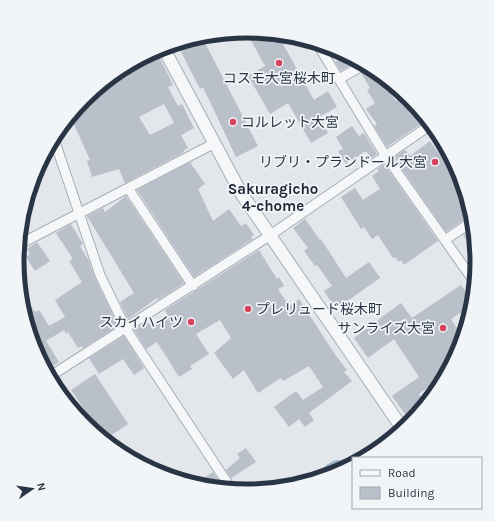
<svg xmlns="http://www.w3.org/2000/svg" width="494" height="521" font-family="Karla,'Noto Sans JP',sans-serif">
<rect width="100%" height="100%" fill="#e3e6eb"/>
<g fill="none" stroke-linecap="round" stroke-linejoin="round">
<!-- river -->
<path stroke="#9cb6cd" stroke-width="22" d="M333,474L338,471"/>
</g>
<!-- building -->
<path fill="#b9c0c9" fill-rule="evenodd" d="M246,31L279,37L314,100L328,91L337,107L319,117L328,133L311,143L288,103L270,114L248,76L265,66Z
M203,39L258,146L236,157L203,87L200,89L177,44Z
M156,50L173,85L168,87L178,106L182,104L194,128L181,135L188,148L183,151L184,152L125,183L119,169L92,177L87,161L90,160L71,118L84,98ZM164,104L174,123L150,135L139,117Z
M346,56L351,65L341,71L335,62Z
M367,69L382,80L396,101L402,96L403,98L406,95L410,98L425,121L387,147L374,126L377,124L366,109L375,103L367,90L370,88L361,73Z
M352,126L359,136L364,133L377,154L371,158L366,151L346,164L338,151L343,149L336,137Z
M430,141L459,182L461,180L468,217L446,232L394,157L405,150L410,156Z
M190,162L205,184L198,189L213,221L229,209L241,226L246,223L254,235L251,237L253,239L194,277L137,190Z
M384,164L438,241L404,265L401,260L399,262L395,257L393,258L378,235L372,239L364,227L361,229L341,197L355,188L363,200L380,189L372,176L379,171L377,169Z
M126,196L184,283L158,300L157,298L128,319L120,302L134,293L87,216L103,208L105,212Z
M305,219L320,240L321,239L346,278L369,262L379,276L380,278L336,309L324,291L332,286L317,265L315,266L304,251L308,248L293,228Z
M71,224L83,244L80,246L89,261L95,278L118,326L83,348L81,346L78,348L68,332L66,334L64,330L46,341L59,362L48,369L34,348L24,297L35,312L39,310L49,326L65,317L55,300L82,282L69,261L73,259L56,233Z
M471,230L475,252L463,235Z
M37,242L50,261L35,271L26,257L30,254L27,249Z
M259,250L277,279L279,277L284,286L278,289L289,306L299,299L336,356L347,370L344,372L352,381L309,413L314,420L305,427L299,419L289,427L274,407L296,391L303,400L323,387L309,366L283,381L281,378L258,393L244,370L233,379L214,353L231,338L220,320L196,334L209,354L190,366L192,369L179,377L157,342L146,349L134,330L147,321L150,325L167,314L165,310Z
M461,285L470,298L468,308L451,319L462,336L459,349L443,361L447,367L440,378L419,394L424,401L419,409L407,417L392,396L419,377L394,339L368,358L354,338L401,303L412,318Z
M124,336L144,368L134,375L123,359L99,374L89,358Z
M95,374L128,424L107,438L84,423L82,419L88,415L71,390Z
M246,448L256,462L231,478L226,470L240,458L237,454Z
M213,472L222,486L199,481Z"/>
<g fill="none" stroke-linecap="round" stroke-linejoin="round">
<!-- minor casing -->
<g stroke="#a7adb6" stroke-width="11">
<path id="minor" d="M318,45L385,155L473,280
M339,79L362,66
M55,142L100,275L126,329L230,487
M128,188L193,286
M445,240L470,223
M20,244L215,143
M52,375L269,236L429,126"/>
</g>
<!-- tertiary casing -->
<g stroke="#a7adb6" stroke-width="14">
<path id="tertiary" d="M163,47L241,193L402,428"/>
</g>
<!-- minor -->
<use href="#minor" stroke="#f6f7f9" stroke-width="9"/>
<!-- tertiary -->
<use href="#tertiary" stroke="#f6f7f9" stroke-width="12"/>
</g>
<!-- markers -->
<g fill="#d54361" stroke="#f2f5f8" stroke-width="1.5">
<circle cx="279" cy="63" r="4"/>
<circle cx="233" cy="122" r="4"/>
<circle cx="435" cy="162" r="4"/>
<circle cx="248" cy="309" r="4"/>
<circle cx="191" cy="322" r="4"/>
<circle cx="443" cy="328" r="4"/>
</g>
<g text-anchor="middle" stroke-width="3.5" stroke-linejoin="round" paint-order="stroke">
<!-- poi labels -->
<g font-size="14" fill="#293544" stroke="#f2f5f8" text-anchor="end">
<text x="279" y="83" text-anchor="middle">コスモ大宮桜木町</text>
<text x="241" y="127" text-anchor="start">コルレット大宮</text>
<text x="427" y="167">リブリ・プランドール大宮</text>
<text x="256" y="314" text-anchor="start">プレリュード桜木町</text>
<text x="183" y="327">スカイハイツ</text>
<text x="435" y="333">サンライズ大宮</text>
</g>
<!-- neighbourhood labels -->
<g font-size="15" font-weight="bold" fill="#1c2635" stroke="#f2f5f8">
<text x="273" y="194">Sakuragicho<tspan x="273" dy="17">4-chome</tspan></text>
</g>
</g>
<!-- crop -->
<path d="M0 0H494V521H0ZM24 261a223 223 0 1 1 446 0a223 223 0 1 1-446 0Z" fill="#f2f5f8" fill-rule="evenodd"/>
<path fill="none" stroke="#293544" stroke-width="5" d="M24 261a223 223 0 1 1 446 0a223 223 0 1 1-446 0Z"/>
<!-- legend -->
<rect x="352" y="457" width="130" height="52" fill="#f2f5f8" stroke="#a2a8b0"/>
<rect x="360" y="470" width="20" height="6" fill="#f6f7f9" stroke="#a2a8b0"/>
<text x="388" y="477" font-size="12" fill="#293544">Road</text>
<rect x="360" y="487" width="20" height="12" fill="#b9c0c9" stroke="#a2a8b0"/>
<text x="388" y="497" font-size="12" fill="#293544">Building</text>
<!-- north arrow -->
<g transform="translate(32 489) rotate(77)" stroke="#f2f5f8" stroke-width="3" paint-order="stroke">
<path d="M0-3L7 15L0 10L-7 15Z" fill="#293544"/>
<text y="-6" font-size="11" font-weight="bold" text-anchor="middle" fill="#293544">N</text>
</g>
</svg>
